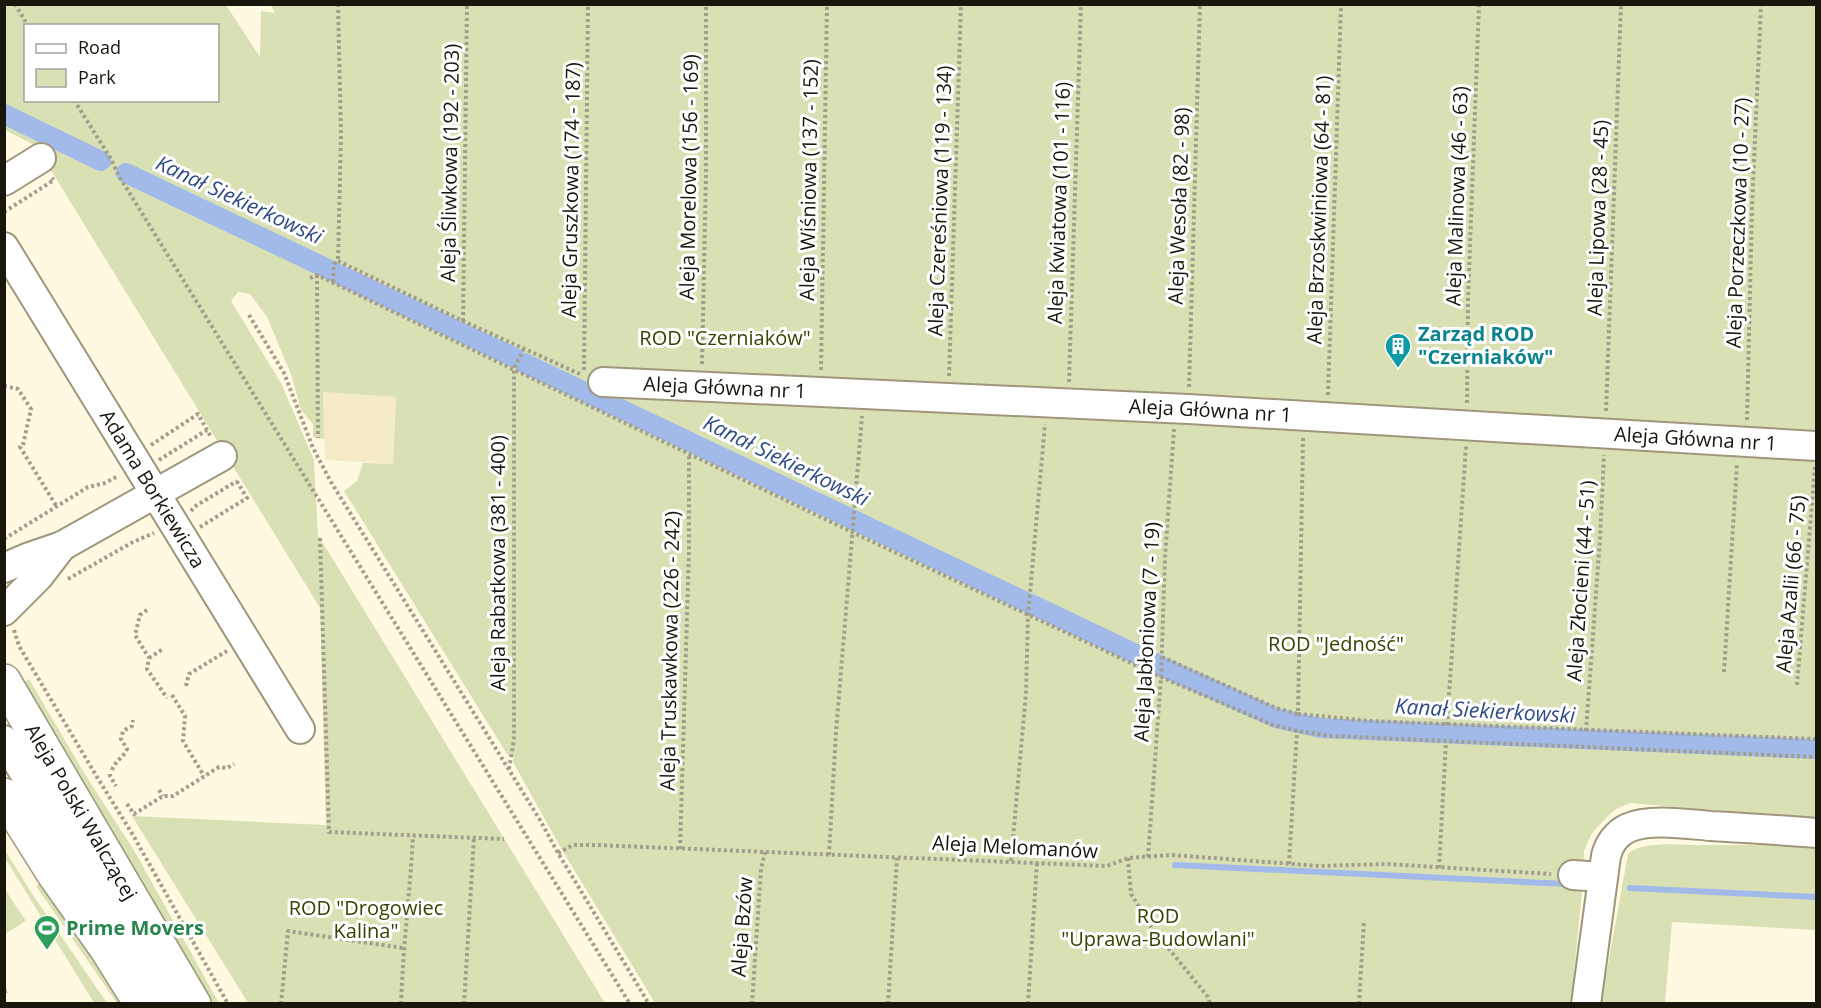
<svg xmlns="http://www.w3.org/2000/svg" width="1821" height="1008" font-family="'Open Sans',sans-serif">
<rect width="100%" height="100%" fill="#fff9e2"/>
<!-- built -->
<path fill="#f5ecc7" d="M322,392L396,397L393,464L325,460Z"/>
<!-- green -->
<path fill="#d9e1b4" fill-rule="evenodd" d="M270,4L1816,5V819L1630,803L1616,809L1608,816L1592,833L1584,851L1583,881L1571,1003H655L562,850L513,762L514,757L507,754L344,491L357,481L363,463L393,464L396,397L323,392L324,439L313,437V424L301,410L291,374L267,317L250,294L238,292L231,301L281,383L314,460L318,535L605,1003H248L132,816L326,825L320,608L36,146L5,130L4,5H226L260,57L261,11L275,13ZM26,26H218V100H26Z
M29,679L86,776L135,852L219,1003H209L146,888L25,682Z
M1703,845H1777L1816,849V930L1672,922L1665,1003H1601L1628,854C1640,840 1684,845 1703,845Z
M5,850L31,892L107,1003H94L5,858Z
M43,882L125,1003H117L36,886Z
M4,888L26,921L5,934H4Z"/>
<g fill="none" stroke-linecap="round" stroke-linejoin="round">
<!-- stream -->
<path stroke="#a1baea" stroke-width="6" d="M1175,865L1567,884
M1630,888L1816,897"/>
<!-- canal -->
<path stroke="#a1baea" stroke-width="20" d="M4,114L101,161
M126,173L332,271
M336,273L515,358
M524,363L1028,603
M1031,604L1157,664
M1163,667L1276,718L1321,728L1816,749"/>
<!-- minor casing -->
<g stroke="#9e977c" stroke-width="32">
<g id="minor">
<path d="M4,181L41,158"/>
<path id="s1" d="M4,247L300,729"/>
<path id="s2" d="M603,382L1188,409L1816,446"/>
<path d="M4,568L27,558L62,546L222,456"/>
<path d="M4,611L39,576L62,546"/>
<path d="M4,740L167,1004"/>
<path d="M1573,875L1603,877"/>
<path d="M1586,1004L1606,856C1609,844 1617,833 1628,828C1649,818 1688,824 1711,826C1746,828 1781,830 1816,833"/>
</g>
</g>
<!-- major casing -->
<g stroke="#9e977c" stroke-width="36">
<g id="major">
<path id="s3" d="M4,681L194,1004"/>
<path d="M4,795L53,873L106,948L141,1004"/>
</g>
</g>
<!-- path -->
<path stroke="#a39e8c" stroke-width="4" stroke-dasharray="3 3" stroke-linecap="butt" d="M15,4L28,26
M338,4L341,134L338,261
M74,100L111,159L119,176L630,1004
M4,212L54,180L52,178
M338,261L463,321L582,375
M317,275L318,438
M310,278L317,275L854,533L1161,677L1273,725L1297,731L1331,736L1816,757
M333,282L334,264L338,261
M249,315L284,373L313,448L331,482L540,820L558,853L649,1004
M463,321L467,4
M702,364L706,172V4
M584,370L588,4
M821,370L827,4
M949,376L961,4
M1069,382L1081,4
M4,386L18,389L31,409L23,445L20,447L57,507
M1189,387L1200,4
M1328,395L1341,4
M1467,403L1468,299L1479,4
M1606,411L1621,4
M1747,420L1752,207L1761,4
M1303,438L1298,714L1371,721L1816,739
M151,445L198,414L211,437
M159,460L207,430
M191,511L194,507L237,481
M200,527L247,498L236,480
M320,538L329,832L504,839
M4,539L88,487L105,483L118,476
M68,579L133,542L154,533
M147,610L140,615L135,635L149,658L147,669L167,698
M14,630L19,646L97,777L133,835L228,1004
M1162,657L1276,708L1298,714
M149,658L163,649
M1724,672L1737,463
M1797,685L1815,467
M186,686L189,674L227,651
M172,695L185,716L183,741L204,776
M1447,725L1466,446
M1586,731L1600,538L1604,455
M509,769L514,739V369L524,348
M112,770C115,761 123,758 127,749L121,739L123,731L132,726L133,720
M110,774V776L116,786
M159,790L163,796
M127,804L134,814L163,796H173L219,767L227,768L234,764
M680,849L689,550V454
M558,853L573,845H597L1107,866L1128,858L1172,855L1320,866L1386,864L1551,874
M829,855L836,732L862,416
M1148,857L1161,677L1165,557L1174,429
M1128,858L1131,894L1152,928L1208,997L1210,1004
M1011,861L1026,693L1028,615L1045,424
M1289,864L1297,731
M1439,868L1446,742
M4,992L7,991
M281,1004L288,931L403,948
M401,1004C403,947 410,892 413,836
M464,1004L474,838
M752,1004L761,869L765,852
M888,1004L897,858
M1028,1004L1037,862
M1359,1004L1364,920"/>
<!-- minor -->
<use href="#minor" stroke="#fff" stroke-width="28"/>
<!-- major -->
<use href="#major" stroke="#fff" stroke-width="33"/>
</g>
<!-- icons -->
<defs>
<g id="building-pin" transform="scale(1.35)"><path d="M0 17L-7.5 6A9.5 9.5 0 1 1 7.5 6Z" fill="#0f9aa8" stroke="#fff"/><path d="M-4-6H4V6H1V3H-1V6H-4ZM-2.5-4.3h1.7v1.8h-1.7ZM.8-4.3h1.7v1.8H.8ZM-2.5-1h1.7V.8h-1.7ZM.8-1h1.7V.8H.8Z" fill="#fff"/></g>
<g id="stadium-pin" transform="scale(1.35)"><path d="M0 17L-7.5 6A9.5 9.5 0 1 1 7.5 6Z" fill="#2e9e5b" stroke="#fff"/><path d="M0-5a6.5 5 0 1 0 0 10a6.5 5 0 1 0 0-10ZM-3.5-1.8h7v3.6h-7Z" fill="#fff"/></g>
</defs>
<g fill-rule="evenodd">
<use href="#building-pin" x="1398" y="346"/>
<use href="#stadium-pin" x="47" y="928"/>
</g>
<g text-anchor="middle" stroke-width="6" stroke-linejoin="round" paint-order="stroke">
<!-- street labels -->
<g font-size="20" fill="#19170c" stroke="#fff">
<text transform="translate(450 163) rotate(-89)" y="7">Aleja Śliwkowa (192 - 203)</text>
<text transform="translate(689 177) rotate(-89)" y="7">Aleja Morelowa (156 - 169)</text>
<text transform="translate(809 180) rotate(-89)" y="7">Aleja Wiśniowa (137 - 152)</text>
<text transform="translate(571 190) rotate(-89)" y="7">Aleja Gruszkowa (174 - 187)</text>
<text transform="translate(1457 196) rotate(-88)" y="7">Aleja Malinowa (46 - 63)</text>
<text transform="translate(940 201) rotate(-88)" y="7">Aleja Czereśniowa (119 - 134)</text>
<text transform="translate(1059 203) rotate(-88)" y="7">Aleja Kwiatowa (101 - 116)</text>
<text transform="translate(1179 206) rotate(-88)" y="7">Aleja Wesoła (82 - 98)</text>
<text transform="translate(1319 210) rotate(-88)" y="7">Aleja Brzoskwiniowa (64 - 81)</text>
<text transform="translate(1598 218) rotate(-88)" y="7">Aleja Lipowa (28 - 45)</text>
<text transform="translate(1738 223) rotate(-88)" y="7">Aleja Porzeczkowa (10 - 27)</text>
<text dy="7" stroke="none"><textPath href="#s2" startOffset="122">Aleja Główna nr 1</textPath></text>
<text dy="7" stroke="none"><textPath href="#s2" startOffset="608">Aleja Główna nr 1</textPath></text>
<text dy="7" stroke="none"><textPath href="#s2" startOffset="1094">Aleja Główna nr 1</textPath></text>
<text dy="7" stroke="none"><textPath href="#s1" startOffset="284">Adama Borkiewicza</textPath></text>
<text transform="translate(498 563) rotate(-90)" y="7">Aleja Rabatkowa (381 - 400)</text>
<text transform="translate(1581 581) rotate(-86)" y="7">Aleja Złocieni (44 - 51)</text>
<text transform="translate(1791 584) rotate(-85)" y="7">Aleja Azalii (66 - 75)</text>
<text transform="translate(1147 632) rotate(-87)" y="7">Aleja Jabłoniowa (7 - 19)</text>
<text transform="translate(670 651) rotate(-89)" y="7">Aleja Truskawkowa (226 - 242)</text>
<text dy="7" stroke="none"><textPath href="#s3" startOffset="152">Aleja Polski Walczącej</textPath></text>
<text transform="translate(1015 847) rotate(3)" y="7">Aleja Melomanów</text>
<text transform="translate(742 927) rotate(-86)" y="7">Aleja Bzów</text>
</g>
<!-- culture labels -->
<g font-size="20" font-weight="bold" fill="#0d838f" stroke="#fff" text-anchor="start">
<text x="1418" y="341">Zarząd ROD<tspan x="1418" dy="23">"Czerniaków"</tspan></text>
</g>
<!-- park labels -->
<g font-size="20" fill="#3b4201" stroke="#fff">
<text x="725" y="345">ROD "Czerniaków"</text>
<text x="1336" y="651">ROD "Jedność"</text>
<text x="366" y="915">ROD "Drogowiec<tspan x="366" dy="23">Kalina"</tspan></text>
<text x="1158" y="923">ROD<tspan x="1158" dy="23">"Uprawa-Budowlani"</tspan></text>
</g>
<!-- leisure labels -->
<g font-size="20" font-weight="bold" fill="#27864d" stroke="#fff" text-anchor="start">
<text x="66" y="935">Prime Movers</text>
</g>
<!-- water labels -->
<g font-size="21" font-style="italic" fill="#2f4c87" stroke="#fff">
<text transform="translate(239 200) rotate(25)" y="7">Kanał Siekierkowski</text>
<text transform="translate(786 461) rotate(26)" y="7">Kanał Siekierkowski</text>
<text transform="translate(1485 711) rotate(3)" y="7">Kanał Siekierkowski</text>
</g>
</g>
<!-- border -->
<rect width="1821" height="1008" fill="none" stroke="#19170c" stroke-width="12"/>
<!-- legend -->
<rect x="24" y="24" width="195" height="78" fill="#ffffff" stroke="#a3a29e" stroke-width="1.5"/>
<rect x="36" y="44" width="30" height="9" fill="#ffffff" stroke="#a3a29e" stroke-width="1.5"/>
<text x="78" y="54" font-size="18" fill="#19170c">Road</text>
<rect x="36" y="69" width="30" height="18" fill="#d9e1b4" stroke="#a3a29e" stroke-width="1.5"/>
<text x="78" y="84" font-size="18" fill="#19170c">Park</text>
</svg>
